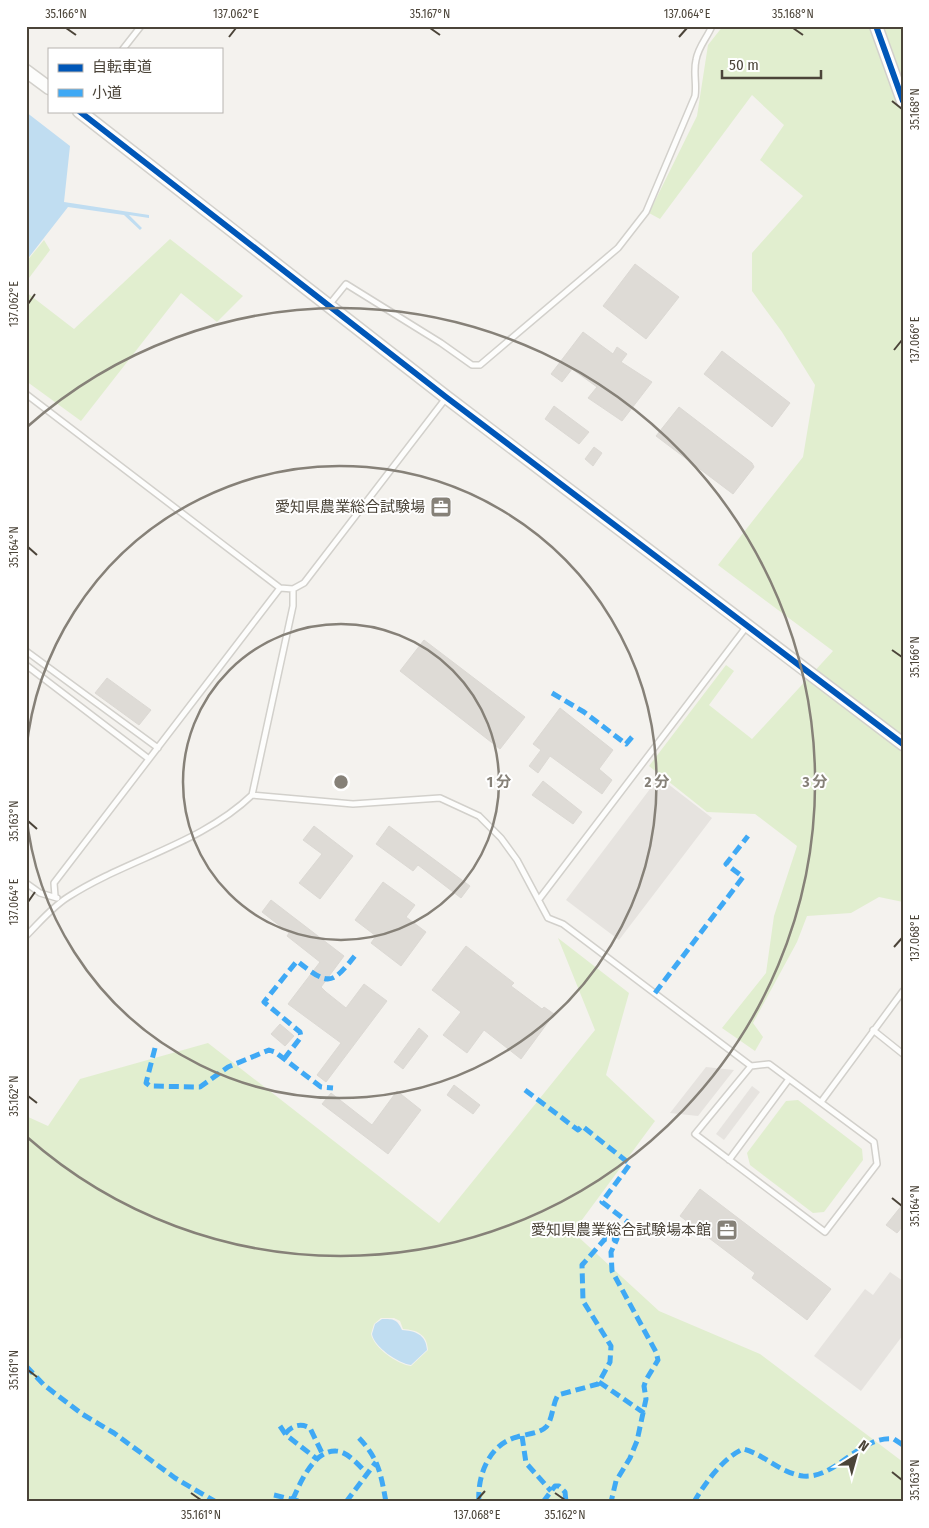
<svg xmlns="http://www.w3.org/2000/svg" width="929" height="1528" font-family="'Fira Sans Condensed','Noto Sans JP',sans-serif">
<rect width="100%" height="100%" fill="#f4f2ee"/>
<!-- green -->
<path fill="#e1eecf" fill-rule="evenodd" d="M723,26H903V902L879,897L851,913L807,916L797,942L753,1023L763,1037L755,1051L722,1028L766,973L774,916L797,846L755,814L707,812L649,766L726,665L734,671L709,705L752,739L833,651L718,565L803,457L815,385L782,332L752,291V253L803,196L760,160L784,125L752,95L660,219L649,213L697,116L708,45Z
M170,239L243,296L217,322L181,293L81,421L26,381V292L74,329Z
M44,240L50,250L26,282V262Z
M558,938L629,993L606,1075L655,1121L573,1232L659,1311L760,1354L903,1462V1502H26V1116L48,1126L80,1079L208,1043L439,1223L595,1030ZM381,1318H394L400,1321L403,1329C417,1330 427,1334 428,1350L411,1366C397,1364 374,1348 371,1334L374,1324Z
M798,1100L862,1149L863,1160L824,1212L813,1213L750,1165L747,1153L786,1101Z"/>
<!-- parking -->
<path fill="#e6e3df" d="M659,777L712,818L619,940L566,900Z
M706,1067L734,1070L698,1116L670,1113Z
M752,1086L760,1092L724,1140L716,1134Z
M890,1272L903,1281V1335L861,1391L814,1356L865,1289L873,1295Z"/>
<!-- water -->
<path fill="#c0ddf1" d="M26,112L70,146L64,202L149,215V218L129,215L142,228L140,230L124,215L68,207L26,261Z
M382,1319C394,1319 397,1319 402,1330C415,1331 426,1334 427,1350L411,1365C398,1363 374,1347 372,1334L375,1324Z"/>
<!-- building -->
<path fill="#dedbd6" stroke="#dcd9d4" d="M635,264L679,297L646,339L603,306Z
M583,332L613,354L617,347L627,354L621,362L652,382L622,421L588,398L597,387L572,369L562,382L551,374Z
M722,351L790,403L772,427L704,374Z
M554,406L589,432L579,444L545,419Z
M679,407L752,463L754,467L733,494L656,436Z
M594,447L602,453L593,466L585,459Z
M424,640L525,717L500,749L400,671Z
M107,678L151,710L139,725L95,693Z
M560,708L613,750L599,769L612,780L602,794L550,756L538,773L529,766L541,750L533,744Z
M543,781L582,812L573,824L532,795Z
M314,826L353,856L320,899L299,883L322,854L303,840Z
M389,826L470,886L461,898L418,865L413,871L376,844Z
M383,882L415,905L406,917L426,932L401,966L371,943L376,936L355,920Z
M271,900L344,956L321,987L326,992L346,1008L364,984L387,1001L326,1082L317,1075L341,1043L288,1004L320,962L287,936L289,933L262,912Z
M466,946L514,983L511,986L542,1009L544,1007L554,1014L521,1059L484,1030L467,1053L443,1035L461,1012L432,990Z
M280,1024L294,1036L285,1046L271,1034Z
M419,1028L428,1036L403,1069L394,1062Z
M454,1085L480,1105L473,1114L447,1095Z
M397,1091L421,1110L388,1154L322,1104L331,1093L372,1125Z
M700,1189L831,1289L807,1320L752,1278L755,1273L680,1216Z
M903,1204V1226L897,1233L886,1225Z"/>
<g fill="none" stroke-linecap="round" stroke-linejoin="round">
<!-- service casing -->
<g stroke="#d2d0cb" stroke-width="8">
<path id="service" d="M123,49L141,26
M329,305L346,284L441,343L472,365H480L618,248L646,212L695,96C697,84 693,72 696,60C698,47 707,38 712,26
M26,394L280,588L293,589L304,583L446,398
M26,651L158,748
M26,665L149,759
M252,795L353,804L440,798L479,816L501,838L517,860L548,918L563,924L751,1066L769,1064L874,1142L877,1164L825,1232L695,1134L751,1066
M26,883L40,893L57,898
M55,896L54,883L280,588
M540,898L747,626
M26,936C40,922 52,907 68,897C127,859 201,844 252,795L293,606V589
M873,1030L903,1054
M821,1102L903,991
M729,1160L789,1079"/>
</g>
<!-- tertiary casing -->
<g stroke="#d2d0cb" stroke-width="15">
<path id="tertiary" d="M876,26L903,101
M26,71L49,88
M79,111L446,397L903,744"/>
</g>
<!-- service -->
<use href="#service" stroke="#fdfdfc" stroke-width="5"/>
<!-- tertiary -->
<use href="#tertiary" stroke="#fdfdfc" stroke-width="12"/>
<!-- quiet -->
<path stroke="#3fa9f5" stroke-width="5" stroke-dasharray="10 5" stroke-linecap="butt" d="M552,693L584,712L626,744L632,737
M655,993L743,877L726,864L748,836
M155,1048L146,1083L150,1086L200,1087L228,1067L269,1050L275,1052L321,1087L333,1088
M284,1059L301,1037L300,1032L264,1002L297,961C331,988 332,984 358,952
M525,1090L578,1130L582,1126L630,1164L602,1202L629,1223
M26,1366L44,1385L82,1414L114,1433L175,1478L216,1502
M599,1382L644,1413
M280,1426L286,1435L317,1459
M285,1434C292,1425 301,1423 310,1428L323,1455
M522,1436L526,1463L551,1491
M359,1438C379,1459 381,1475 386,1502
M274,1495L303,1502
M293,1499C300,1483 314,1450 336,1451C347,1451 360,1466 367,1474
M346,1502L376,1462
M479,1502C477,1476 489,1444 517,1437C525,1434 539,1434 546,1427C553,1419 552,1405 558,1395L598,1384L610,1362L611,1346L583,1301L582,1265L605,1239H617L611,1252L612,1271L656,1352L658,1360L646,1380L644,1386L646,1399L637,1441L630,1458L616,1481L611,1502
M543,1502L555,1486H559L565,1492L566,1502
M694,1502C705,1483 723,1458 743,1449C764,1454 780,1473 803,1476C837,1479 859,1435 894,1439L903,1445"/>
<!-- cycleway casing -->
<g stroke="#fff" stroke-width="9">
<path id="cycleway" d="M876,26L903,101
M79,111L446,397L903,744"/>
</g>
<!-- cycleway -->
<use href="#cycleway" stroke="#0057b8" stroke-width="6"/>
</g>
<!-- ticks -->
<path fill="none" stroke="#4b4439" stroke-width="2" d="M66,28L76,35M430,28L440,35M793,28L803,35M229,37L236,28M679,37L687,28M892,101L902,109M28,304L35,294M894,350L902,340M28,547L37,555M892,650L902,657M28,821L37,829M28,902L35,892M894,947L902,938M28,1096L37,1103M892,1198L902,1206M28,1370L37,1377M892,1472L902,1480M191,1493L201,1500M555,1493L565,1500M477,1500L485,1491"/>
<!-- distance rings -->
<g fill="none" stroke="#868178" stroke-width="2.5">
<circle cx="341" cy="782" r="158"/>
<path d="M26 752A316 316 0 1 1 26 812"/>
<path d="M27 427A474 474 0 1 1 27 1137"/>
</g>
<!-- icons -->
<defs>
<g id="office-square" transform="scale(1.125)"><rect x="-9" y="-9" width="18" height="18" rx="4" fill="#868178" stroke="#fff"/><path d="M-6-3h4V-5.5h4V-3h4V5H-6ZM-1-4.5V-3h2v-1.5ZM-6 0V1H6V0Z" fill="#fff"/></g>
</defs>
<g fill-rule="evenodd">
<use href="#office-square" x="441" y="507"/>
<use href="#office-square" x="727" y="1230"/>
</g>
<g text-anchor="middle" stroke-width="4" stroke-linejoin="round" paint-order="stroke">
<!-- poi labels -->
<g font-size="15" fill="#4b4439" stroke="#fff" text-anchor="end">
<text x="425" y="512">愛知県農業総合試験場</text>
<text x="711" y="1235">愛知県農業総合試験場本館</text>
</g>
</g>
<circle cx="341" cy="782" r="8" fill="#868178" stroke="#fff" stroke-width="2.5"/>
<g font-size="15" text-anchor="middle" font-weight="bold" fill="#868178" stroke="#fff" stroke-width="4" stroke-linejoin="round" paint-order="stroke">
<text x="499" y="787">1 分</text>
<text x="657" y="787">2 分</text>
<text x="815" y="787">3 分</text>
</g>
<!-- border -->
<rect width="929" height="1528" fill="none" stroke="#ffffff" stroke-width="55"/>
<!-- legend -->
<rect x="48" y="48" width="175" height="65" fill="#ffffff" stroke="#b7b4b0"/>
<rect x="58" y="64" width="25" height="8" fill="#0057b8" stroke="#b7b4b0"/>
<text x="92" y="72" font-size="15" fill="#4b4439">自転車道</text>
<rect x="58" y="89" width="25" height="8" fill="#3fa9f5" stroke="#b7b4b0"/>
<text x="92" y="98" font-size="15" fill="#4b4439">小道</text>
<!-- north arrow -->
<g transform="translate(856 1456) rotate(37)" stroke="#ffffff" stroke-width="4" paint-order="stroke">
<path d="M0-4L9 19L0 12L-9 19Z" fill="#4b4439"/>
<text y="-8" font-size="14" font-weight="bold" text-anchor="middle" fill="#4b4439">N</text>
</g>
<!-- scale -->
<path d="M722 70v8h99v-8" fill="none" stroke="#4b4439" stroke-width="2.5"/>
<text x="729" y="70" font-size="15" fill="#4b4439" stroke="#ffffff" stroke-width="4" paint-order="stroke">50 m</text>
<rect x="28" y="28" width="874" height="1472" fill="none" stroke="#4b4439" stroke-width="2"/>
<g font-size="12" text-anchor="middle" fill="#4b4439">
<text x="66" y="18">35.166°N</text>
<text x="236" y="18">137.062°E</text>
<text x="430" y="18">35.167°N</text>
<text x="687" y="18">137.064°E</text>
<text x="793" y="18">35.168°N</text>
<text transform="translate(915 109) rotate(-90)" y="4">35.168°N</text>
<text transform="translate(14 304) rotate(-90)" y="4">137.062°E</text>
<text transform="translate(915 340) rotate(-90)" y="4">137.066°E</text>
<text transform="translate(14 547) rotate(-90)" y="4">35.164°N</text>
<text transform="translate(915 657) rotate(-90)" y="4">35.166°N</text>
<text transform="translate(14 821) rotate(-90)" y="4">35.163°N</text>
<text transform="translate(14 902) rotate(-90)" y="4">137.064°E</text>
<text transform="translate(915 938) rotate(-90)" y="4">137.068°E</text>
<text transform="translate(14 1096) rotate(-90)" y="4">35.162°N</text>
<text transform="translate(915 1206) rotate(-90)" y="4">35.164°N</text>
<text transform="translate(14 1370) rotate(-90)" y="4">35.161°N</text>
<text transform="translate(915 1480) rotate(-90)" y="4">35.163°N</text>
<text x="201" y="1519">35.161°N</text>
<text x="477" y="1519">137.068°E</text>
<text x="565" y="1519">35.162°N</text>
</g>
</svg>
